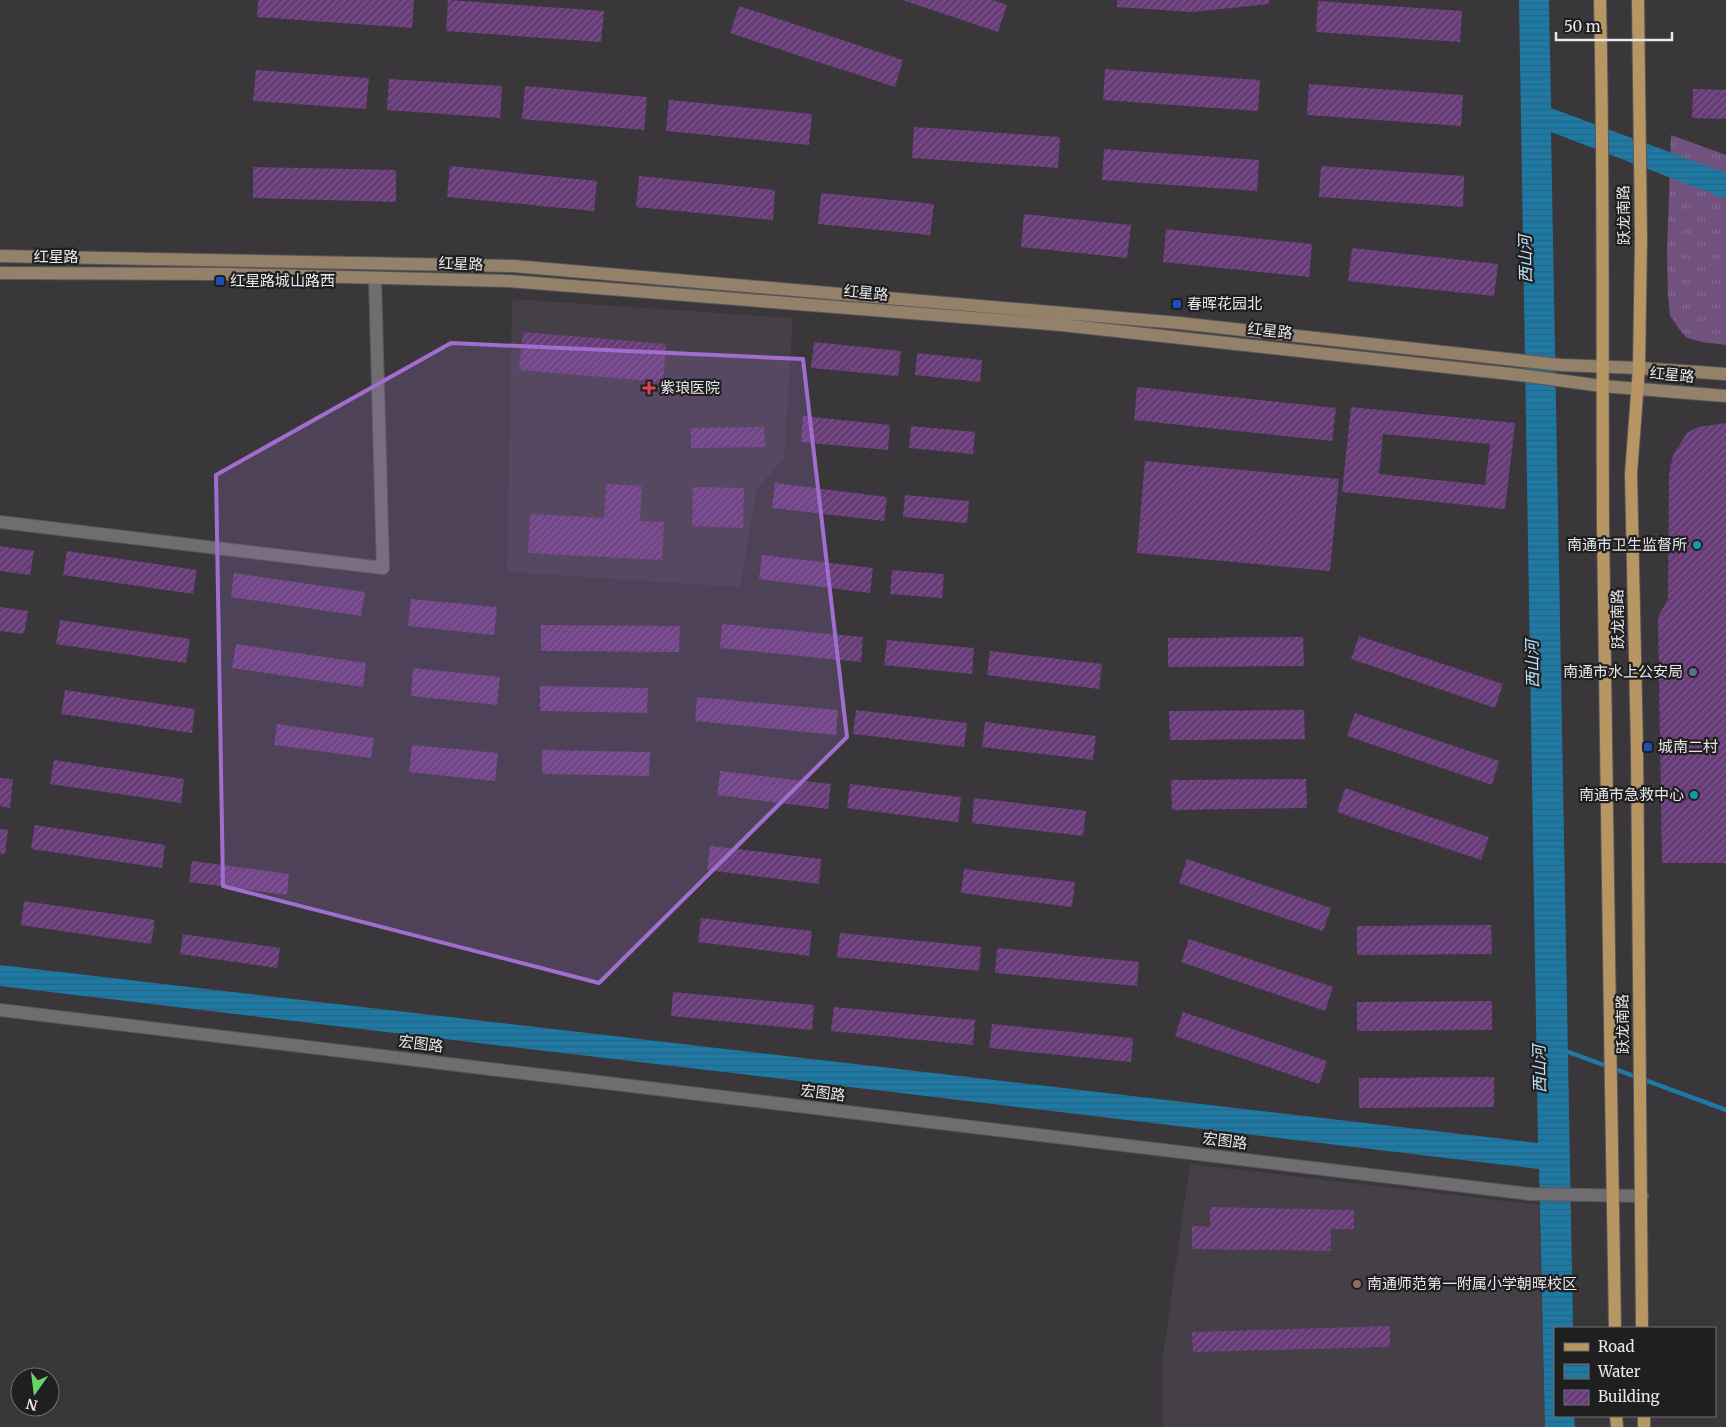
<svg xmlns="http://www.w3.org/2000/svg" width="1726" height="1427" font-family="Merriweather,'Noto Sans SC',serif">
<defs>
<pattern id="grass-tufts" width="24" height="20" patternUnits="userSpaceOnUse" patternTransform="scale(1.25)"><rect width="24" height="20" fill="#71517e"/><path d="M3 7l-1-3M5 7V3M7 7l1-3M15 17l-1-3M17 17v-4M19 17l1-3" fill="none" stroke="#856a90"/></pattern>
<pattern id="water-rules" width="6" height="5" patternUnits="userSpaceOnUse" patternTransform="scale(1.25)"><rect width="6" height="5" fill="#1d7aa6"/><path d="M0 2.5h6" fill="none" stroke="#2f627b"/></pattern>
<pattern id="building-hatch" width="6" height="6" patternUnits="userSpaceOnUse" patternTransform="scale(1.25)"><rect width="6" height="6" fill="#663b77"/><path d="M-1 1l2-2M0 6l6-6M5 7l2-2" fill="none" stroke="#7c578a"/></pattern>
</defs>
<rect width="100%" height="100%" fill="#39373a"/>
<!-- built -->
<path fill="#453f48" d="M512,299L793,318L784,458L757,489L740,587L507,572Z
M1190,1164L1539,1205L1545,1427H1163L1162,1363Z"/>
<!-- grass -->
<path fill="url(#grass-tufts)" d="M1671,135L1726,155V345L1702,342L1687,338L1679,329L1670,315L1668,296L1667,254Z"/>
<!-- water -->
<path fill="url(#water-rules)" d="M1519,0H1549L1551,108L1726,173V199L1551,132L1573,1328H1555V1416H1574L1575,1427H1545L1539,1169L0,986V965L1538,1143Z"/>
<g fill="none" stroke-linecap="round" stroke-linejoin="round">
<!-- stream -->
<path stroke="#1d7aa6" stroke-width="4.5" d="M1563,1050L1726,1110"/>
</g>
<!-- building -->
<path fill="url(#building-hatch)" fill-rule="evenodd" d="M258,0H414L412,28L257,17Z
M448,0L604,11L601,42L446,31Z
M902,0H992L1007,5L998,32Z
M1117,0H1269V4L1192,12L1117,7Z
M1318,1L1462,11L1460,42L1316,32Z
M739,6L903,60L895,87L730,33Z
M1105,69L1260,80L1258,111L1103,100Z
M256,70L369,78L366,109L253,101Z
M389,79L502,86L500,118L387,110Z
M1309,84L1463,95L1461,126L1307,115Z
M525,86L647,97L644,130L522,119Z
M1693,89L1726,90V119L1692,118Z
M669,100L812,114L809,145L666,131Z
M914,127L1060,137L1058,168L912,158Z
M1104,149L1259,160L1257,191L1102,180Z
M450,166L597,181L594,211L447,197Z
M1321,166L1464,176L1463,207L1319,197Z
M253,167L396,170V202L253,198Z
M639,176L775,190L773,220L636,207Z
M821,193L934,204L930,235L818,224Z
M1024,214L1131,225L1127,258L1021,247Z
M1166,229L1312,244L1309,277L1163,262Z
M1352,248L1498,264L1494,296L1348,281Z
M523,332L666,344L663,382L519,370Z
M814,342L901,351L898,376L811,368Z
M917,353L982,360L980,382L915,375Z
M1137,387L1336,408L1332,441L1134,420Z
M1351,407L1515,423L1505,509L1342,492ZM1383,434L1490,444L1485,485L1379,474Z
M803,416L890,425L888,450L801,442Z
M1726,423V863H1662L1658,617L1668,599L1669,474L1673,455L1687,433L1698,427Z
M911,426L975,432L973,454L909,448Z
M764,427L765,447L691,448V428Z
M1145,461L1339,479L1330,571L1137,553Z
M775,483L887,497L884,521L772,508Z
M606,484L642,486L640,521L664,522L662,560L528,553L530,514L604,518Z
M693,487L744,488L743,528L692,526Z
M905,495L969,501L967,523L903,517Z
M0,546L34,551L30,575L0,571Z
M67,551L197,570L193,594L63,575Z
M762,555L873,568L870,593L759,579Z
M892,570L944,574L942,598L890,594Z
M234,573L365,592L361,616L231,597Z
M411,599L497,607L494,635L408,626Z
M0,607L28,611L24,634L0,631Z
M60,620L190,639L186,663L56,644Z
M722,624L863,637L861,662L720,648Z
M541,625L680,626L679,652L541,651Z
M1359,636L1503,684L1495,708L1351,659Z
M1303,637L1304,666L1168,667V638Z
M887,640L974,648L972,674L884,665Z
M236,644L366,663L363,687L232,668Z
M990,651L1102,664L1099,689L987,675Z
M413,668L500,677L497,705L411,696Z
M540,686L648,688L647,713L540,711Z
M65,690L195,709L192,733L61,714Z
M697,697L838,710L836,735L695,721Z
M856,710L967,723L964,747L853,734Z
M1304,710L1305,739L1170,740L1169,711Z
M1355,713L1499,761L1492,785L1347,736Z
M985,722L1096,736L1093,760L982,747Z
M277,724L374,738L371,758L274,745Z
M412,745L498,753L495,781L409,772Z
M542,750L650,752L649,776L542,774Z
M54,760L184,779L181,803L50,784Z
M720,771L831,784L828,809L717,795Z
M0,778L13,779L10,808L0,806Z
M1306,779L1307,808L1172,810L1171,780Z
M850,784L961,797L958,822L847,808Z
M1345,788L1489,837L1481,860L1337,812Z
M974,798L1086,811L1083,836L972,823Z
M35,825L165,845L162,868L31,849Z
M0,829L8,830L5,854L0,853Z
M710,846L821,859L819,884L707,870Z
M1187,859L1331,908L1323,931L1179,883Z
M192,861L289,874L287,895L189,882Z
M964,869L1075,882L1072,907L961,893Z
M24,901L155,920L151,944L21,925Z
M701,918L812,931L809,956L698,942Z
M1491,925L1492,954L1357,955V926Z
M840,933L981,947L979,971L837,957Z
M183,934L280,948L277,968L180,954Z
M1189,939L1333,987L1325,1011L1181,962Z
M997,948L1139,962L1137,986L995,973Z
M673,992L814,1005L812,1030L671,1016Z
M1492,1001V1030L1357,1031V1002Z
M834,1007L975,1020L973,1045L831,1031Z
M1183,1012L1327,1061L1319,1084L1175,1036Z
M992,1024L1133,1038L1131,1062L989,1048Z
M1494,1077V1107L1359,1108V1078Z
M1210,1207L1354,1210V1229H1331V1251L1192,1249V1226L1210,1227Z
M1390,1326V1347L1193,1352L1192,1332Z"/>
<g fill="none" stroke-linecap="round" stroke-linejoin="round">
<!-- minor casing -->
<g stroke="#585659" stroke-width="14">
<path id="minor" d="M0,522L383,568L375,278"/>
</g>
<!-- tertiary casing -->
<g stroke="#585659" stroke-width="14">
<path id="tertiary" d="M0,1010L1530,1194L1642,1196"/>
</g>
<!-- secondary casing -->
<g stroke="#585659" stroke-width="14">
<path id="secondary" d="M0,256L513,266L1179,323L1561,365L1639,368L1726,374
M0,273L224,274L509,281L1062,325L1520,375L1602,386L1726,396"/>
</g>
<!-- primary casing -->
<g stroke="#585659" stroke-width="14">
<path id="primary" d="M1600,0C1604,176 1602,351 1603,527C1605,794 1611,1061 1615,1328
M1638,0L1641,239L1639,368L1631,474L1637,748L1642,1328
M1616,1416L1617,1427
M1644,1416V1427"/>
</g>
<!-- minor -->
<use href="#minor" stroke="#706d71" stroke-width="12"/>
<!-- tertiary -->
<use href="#tertiary" stroke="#706d71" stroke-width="12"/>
<!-- secondary -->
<use href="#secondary" stroke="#94816a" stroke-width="12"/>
<!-- primary -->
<use href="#primary" stroke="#b79663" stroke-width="12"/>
</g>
<!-- marked area -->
<path fill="#a16dce" fill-opacity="0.2" stroke="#a16dce" stroke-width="4" stroke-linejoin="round" d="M451,343L803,359L847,737L599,983L223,886L216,475Z"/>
<!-- markers -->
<g fill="#1a4fb4" stroke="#201f20" stroke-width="2">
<rect x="215" y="276" width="10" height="10" rx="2.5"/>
<rect x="1172" y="299" width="10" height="10" rx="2.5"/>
<rect x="1643" y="742" width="10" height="10" rx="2.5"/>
</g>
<path fill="#e0444e" stroke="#201f20" stroke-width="2" d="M646.5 380.5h5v5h5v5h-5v5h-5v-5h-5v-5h5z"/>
<g fill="#0f9aa8" stroke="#201f20" stroke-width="2">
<circle cx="1697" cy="545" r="5"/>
<circle cx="1694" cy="795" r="5"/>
</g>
<circle fill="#5c6f8a" stroke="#201f20" stroke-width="2" cx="1693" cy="672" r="5"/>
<circle fill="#8d6e63" stroke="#201f20" stroke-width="2" cx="1357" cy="1284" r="5"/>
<g text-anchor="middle" stroke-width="4.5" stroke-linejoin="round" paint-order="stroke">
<!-- street labels -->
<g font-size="15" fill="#e8e7e9" stroke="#201f20">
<text transform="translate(1624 215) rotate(-91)" y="5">跃龙南路</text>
<text x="56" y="262">红星路</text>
<text transform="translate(461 264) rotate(2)" y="5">红星路</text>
<text transform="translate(866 293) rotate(5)" y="5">红星路</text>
<text transform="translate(1270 331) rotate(6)" y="5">红星路</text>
<text transform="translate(1672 375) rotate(5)" y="5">红星路</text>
<text transform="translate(1618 619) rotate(-91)" y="5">跃龙南路</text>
<text transform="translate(1623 1024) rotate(-91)" y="5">跃龙南路</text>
<text transform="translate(421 1044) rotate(7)" y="5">宏图路</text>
<text transform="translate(823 1093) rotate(7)" y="5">宏图路</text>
<text transform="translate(1225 1141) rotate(7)" y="5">宏图路</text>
</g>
<!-- poi labels -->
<g font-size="15" fill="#e8e7e9" stroke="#201f20" text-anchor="start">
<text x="230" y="286">红星路城山路西</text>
<text x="1187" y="309">春晖花园北</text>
<text x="660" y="393">紫琅医院</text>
<text x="1687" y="550" text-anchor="end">南通市卫生监督所</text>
<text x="1683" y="677" text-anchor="end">南通市水上公安局</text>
<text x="1658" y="752">城南二村</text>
<text x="1684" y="800" text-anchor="end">南通市急救中心</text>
<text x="1367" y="1289">南通师范第一附属小学朝晖校区</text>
</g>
<!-- water labels -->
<g font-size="16" font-style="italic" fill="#bbe4fc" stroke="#201f20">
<text transform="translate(1525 259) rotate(-91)" y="6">西山河</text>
<text transform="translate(1532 664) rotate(-91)" y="6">西山河</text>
<text transform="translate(1539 1069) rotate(-91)" y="6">西山河</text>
</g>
</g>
<!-- legend -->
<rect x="1554" y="1327" width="162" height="90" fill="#201f20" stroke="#706f70"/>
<rect x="1564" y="1343" width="25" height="8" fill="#b79663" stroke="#706f70"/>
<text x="1598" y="1352" font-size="15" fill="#e8e7e9">Road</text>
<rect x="1564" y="1364" width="25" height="15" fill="url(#water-rules)" stroke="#706f70"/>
<text x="1598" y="1377" font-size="15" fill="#e8e7e9">Water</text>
<rect x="1564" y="1390" width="25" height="15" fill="url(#building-hatch)" stroke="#706f70"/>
<text x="1598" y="1402" font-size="15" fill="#e8e7e9">Building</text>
<!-- north arrow -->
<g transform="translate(35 1392) rotate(194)"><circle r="24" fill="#201f20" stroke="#706f70"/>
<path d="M0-4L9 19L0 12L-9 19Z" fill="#67d465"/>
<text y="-8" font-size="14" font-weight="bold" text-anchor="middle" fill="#e8e7e9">N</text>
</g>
<!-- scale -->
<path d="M1556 32v8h116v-8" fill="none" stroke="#e8e7e9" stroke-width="2.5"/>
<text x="1564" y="32" font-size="15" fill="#e8e7e9" stroke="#201f20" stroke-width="4" paint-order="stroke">50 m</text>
</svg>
